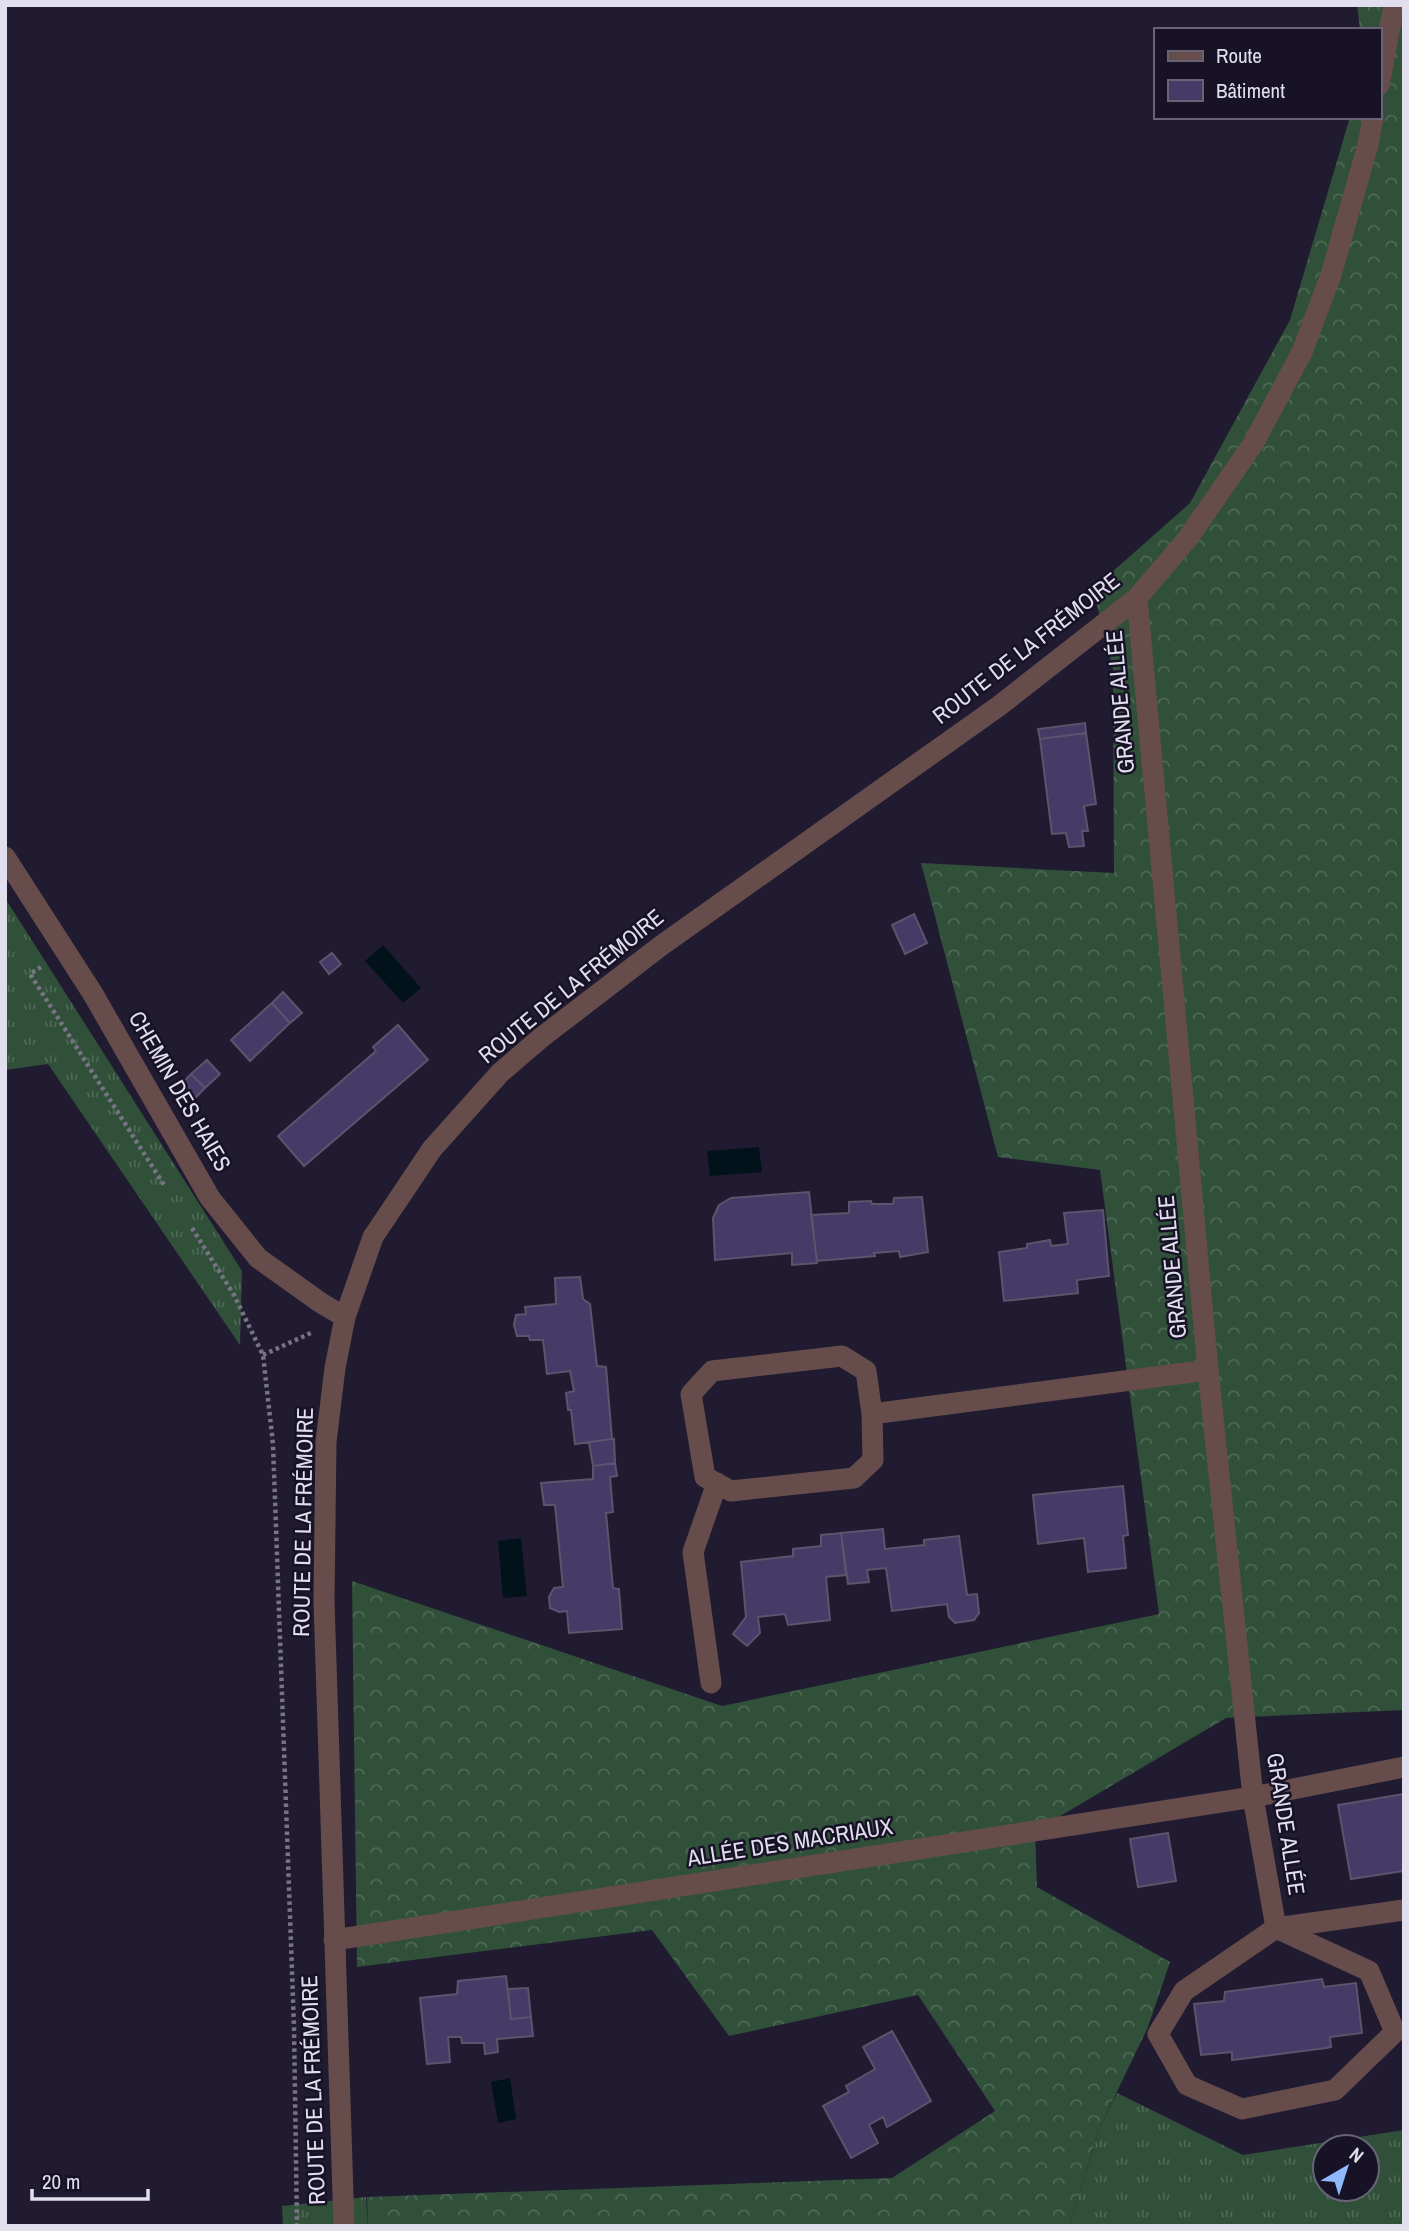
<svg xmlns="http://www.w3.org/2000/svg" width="1409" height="2231" font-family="'Archivo Narrow',sans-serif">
<defs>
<pattern id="grass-tufts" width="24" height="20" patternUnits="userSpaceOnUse" patternTransform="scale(1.75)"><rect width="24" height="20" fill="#305039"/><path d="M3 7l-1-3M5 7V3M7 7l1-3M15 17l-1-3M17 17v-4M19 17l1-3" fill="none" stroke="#4e6956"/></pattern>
<pattern id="forest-crowns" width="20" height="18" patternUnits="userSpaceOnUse" patternTransform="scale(1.75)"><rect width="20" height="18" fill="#305039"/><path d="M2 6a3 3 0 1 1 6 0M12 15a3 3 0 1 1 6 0" fill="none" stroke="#4e6956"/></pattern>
</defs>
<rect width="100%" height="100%" fill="#201b30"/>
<!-- grass -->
<path fill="url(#grass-tufts)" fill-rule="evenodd" d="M5,898L242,1271L240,1345L48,1064L5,1070Z
M1117,2093L1243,2155L1404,2130V2226H1069L1100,2127ZM1325,2147H1367V2189H1325Z
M366,2197L368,2226H283L282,2206Z"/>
<!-- forest -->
<path fill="url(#forest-crowns)" d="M1357,5H1404V1710L1226,1718L1035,1831L1037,1887L1170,1962L1148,2027L1100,2127L1069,2226H368L367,2197L892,2178L995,2111L918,1995L729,2036L652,1930L357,1967L352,1581L722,1706L1159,1614L1100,1170L998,1157L921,863L1114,873L1113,669L1093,589L1190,503L1290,320L1350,117H1379V30H1360Z"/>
<!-- water -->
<path fill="#01121a" d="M383,945L421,988L403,1003L365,961Z
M759,1147L762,1172L710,1176L707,1151Z
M521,1538L527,1596L503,1598L498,1541Z
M510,2078L516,2119L498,2123L491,2082Z"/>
<!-- building -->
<path fill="#463a67" stroke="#5a546d" stroke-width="2" d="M1085,723L1086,733L1040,739L1038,729Z
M1086,733L1096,804L1084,806L1088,831H1082L1084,846L1069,847L1066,833L1052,834L1040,739Z
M914,914L927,943L905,954L892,925Z
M332,953L341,964L329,974L320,962Z
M283,992L302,1013L290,1023L272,1003Z
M272,1003L290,1023L250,1061L231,1040Z
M398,1025L428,1060L304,1166L278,1136L376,1051L373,1047Z
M207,1060L220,1074L205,1088L191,1074Z
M191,1074L205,1088L195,1098L181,1085Z
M809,1192L817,1263L792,1265V1253L715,1260L713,1218L719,1205L731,1198Z
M922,1197L928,1252L900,1257L899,1251L874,1253L875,1256L817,1261L811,1215L849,1213V1202L871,1201L872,1204H893L894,1198Z
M1103,1210L1109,1276L1077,1280L1078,1293L1004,1301L999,1252L1027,1248V1244L1050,1240L1051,1246L1068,1244L1064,1213Z
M580,1277L583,1299L590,1304L597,1366L606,1367L612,1439L575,1444L571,1410H568L566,1393L574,1391L570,1371L547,1374L543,1340H530L529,1336H517L514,1325L516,1315L526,1314L525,1307L556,1304L555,1278Z
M612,1439H614L615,1463L593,1466L589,1442Z
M615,1463L617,1476L610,1477L613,1512L606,1513L613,1588L619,1589L622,1629L569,1633L567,1611L559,1612L550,1608L549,1597L554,1588L563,1587L555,1505H544L541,1483L593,1479V1466Z
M1123,1486L1128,1535L1123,1536L1126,1568L1088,1572L1084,1538L1038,1544L1033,1495Z
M883,1529L885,1549L924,1545V1540L959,1536L967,1595L977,1594L979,1613L974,1620L955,1623L949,1617L947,1604L892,1611L886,1568L867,1570L869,1582L848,1584L841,1533Z
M841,1533L846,1575L826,1577L830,1620L788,1625L785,1614L758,1617L760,1633L747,1646L733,1634L746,1617L741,1562L793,1556V1549L821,1546V1535Z
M1404,1794V1871L1351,1879L1338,1805Z
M1168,1833L1176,1881L1138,1887L1130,1839Z
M506,1976L511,2019L531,2017L533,2036L497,2039L498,2052L485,2054L484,2043H462L461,2037H448L450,2062L427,2064L420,1998L457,1994L458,1981Z
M1322,1979L1324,1987L1356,1983L1362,2033L1330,2037L1331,2047L1326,2048L1232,2060V2052L1201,2055L1194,2004L1224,2001L1225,1992Z
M528,1988L531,2017L511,2019L508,1989Z
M892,2031L931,2101L887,2127L883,2117L869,2125L878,2143L851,2158L823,2106L849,2092L846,2086L875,2069L863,2047Z"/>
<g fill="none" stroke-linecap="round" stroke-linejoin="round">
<!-- path -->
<path stroke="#787486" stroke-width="4.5" stroke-dasharray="3.5 3.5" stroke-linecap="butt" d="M41,967L30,974L164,1185
M192,1228L234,1295L263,1355L273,1444L294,2027L297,2226
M263,1355L313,1332"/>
<!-- minor -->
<path stroke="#664d4c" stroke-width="21" d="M1379,85L1394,5
M1137,598L1208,1370L1253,1797L1276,1928
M5,857L93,994L210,1198L258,1258L321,1303L345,1317
M842,1356L866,1371L872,1414L873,1460L854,1478L731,1491L705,1477L691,1394L712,1371Z
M872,1414L1208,1370
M711,1683L693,1552L717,1483
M1276,1928L1369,1971L1395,2032L1335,2090L1242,2109L1187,2085L1158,2034L1184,1991L1276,1928L1404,1910
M334,1940L1253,1797L1404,1767
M344,2226L324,1601L326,1442L335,1368L345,1317L373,1237L432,1149L500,1073L542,1037L662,945L999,706L1137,598L1188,538L1253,444L1302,352L1331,275L1368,145L1373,117"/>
</g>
<g text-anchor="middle" stroke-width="5" stroke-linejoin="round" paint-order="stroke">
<!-- street labels -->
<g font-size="23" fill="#e1deed" stroke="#171226">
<text transform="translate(1026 648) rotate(-38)" y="8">ROUTE DE LA FRÉMOIRE</text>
<text transform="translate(1120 702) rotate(-95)" y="8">GRANDE ALLÉE</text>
<text transform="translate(571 986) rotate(-39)" y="8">ROUTE DE LA FRÉMOIRE</text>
<text transform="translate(180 1091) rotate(60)" y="8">CHEMIN DES HAIES</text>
<text transform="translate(1172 1267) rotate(-95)" y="8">GRANDE ALLÉE</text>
<text transform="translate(303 1522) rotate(-89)" y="8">ROUTE DE LA FRÉMOIRE</text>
<text transform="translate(1286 1824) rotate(81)" y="8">GRANDE ALLÉE</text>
<text transform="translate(790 1842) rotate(-9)" y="8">ALLÉE DES MACRIAUX</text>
<text transform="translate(313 2090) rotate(-92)" y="8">ROUTE DE LA FRÉMOIRE</text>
</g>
</g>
<!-- border -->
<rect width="1409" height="2231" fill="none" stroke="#e1deed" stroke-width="14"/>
<!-- legend -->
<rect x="1154" y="28" width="228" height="91" fill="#171226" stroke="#686476" stroke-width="2"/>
<rect x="1168" y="51" width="35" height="10" fill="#664d4c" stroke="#686476" stroke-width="2"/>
<text x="1216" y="63" font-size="21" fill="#e1deed">Route</text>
<rect x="1168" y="80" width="35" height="21" fill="#463a67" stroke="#686476" stroke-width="2"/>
<text x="1216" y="98" font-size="21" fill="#e1deed">Bâtiment</text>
<!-- north arrow -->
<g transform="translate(1346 2168) rotate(39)"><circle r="33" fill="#171226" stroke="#686476" stroke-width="2"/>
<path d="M0-5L12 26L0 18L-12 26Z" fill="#90b8fd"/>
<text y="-10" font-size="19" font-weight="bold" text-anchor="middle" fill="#e1deed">N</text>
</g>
<!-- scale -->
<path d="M32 2189v10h116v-10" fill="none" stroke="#e1deed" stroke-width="3.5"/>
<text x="42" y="2189" font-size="21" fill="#e1deed" stroke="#171226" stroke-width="5" paint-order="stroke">20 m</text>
</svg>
